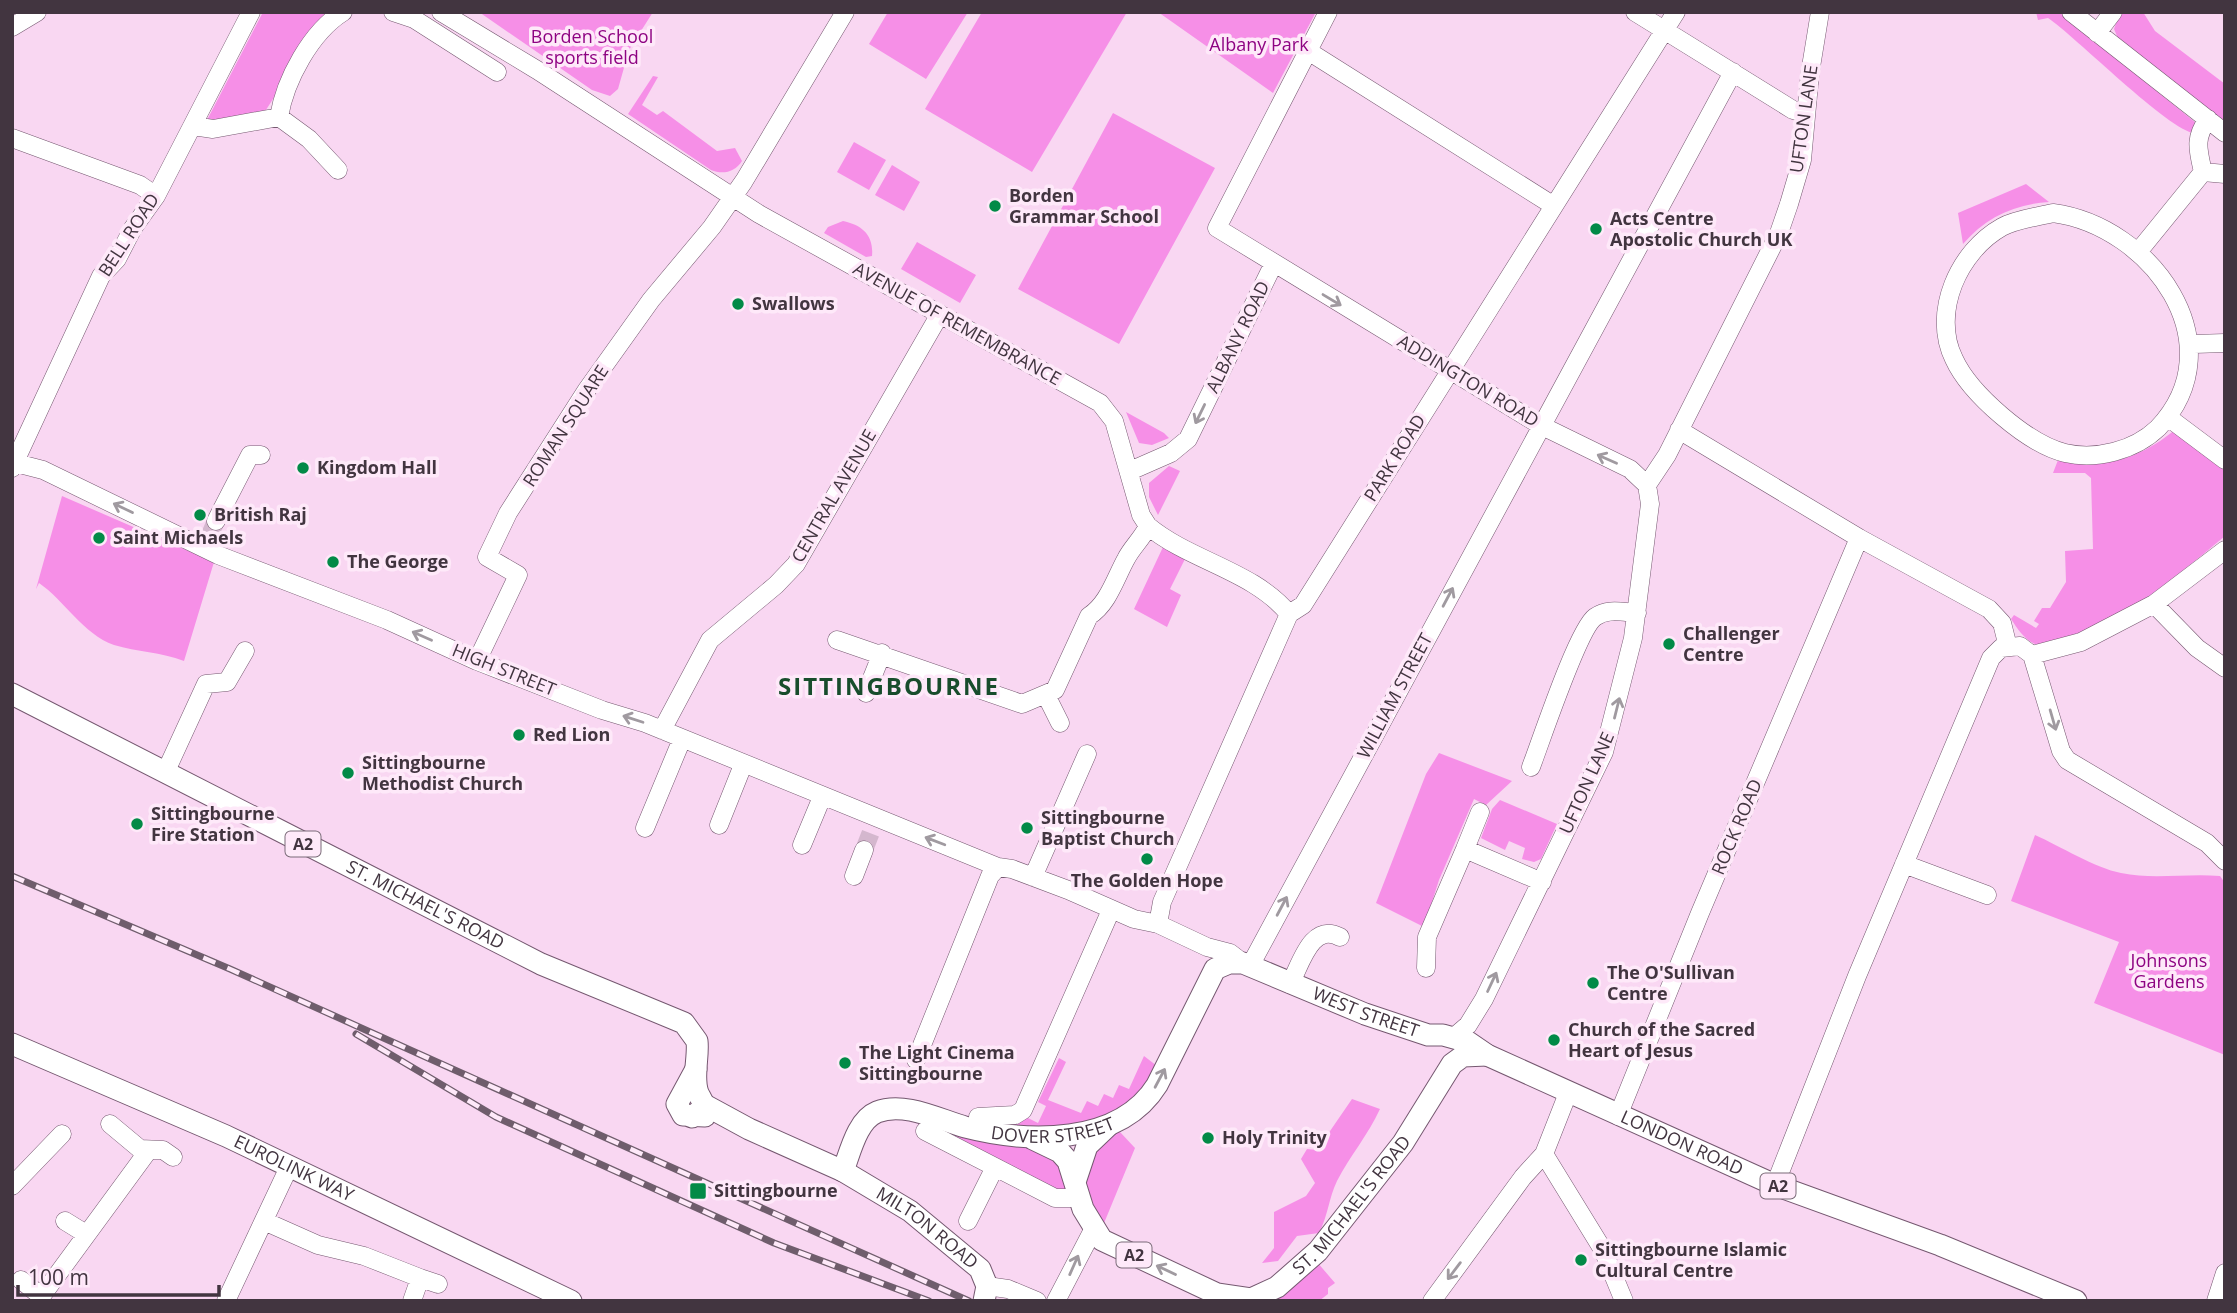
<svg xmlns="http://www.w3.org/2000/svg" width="2237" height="1313" font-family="'Open Sans',sans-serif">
<rect width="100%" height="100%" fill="#f9d7f2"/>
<!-- green -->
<path fill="#f68fe7" d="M263,12H336L298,60L264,113L205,124Z
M479,12H653L629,50L618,89L610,96L592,90Z
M888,12H968L926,79L869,44Z
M982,12H1127L1032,172L925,109Z
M1158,12H1316L1273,93Z
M2036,12H2059L2196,123V133C2174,136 2073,34 2048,18L2038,20Z
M2120,12H2143L2155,31L2225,84V128L2120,43L2114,29Z
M653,76L658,77L642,105L657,115L663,111L717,151L735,148L742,161C735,172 723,175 711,170L628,114Z
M1113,113L1215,168L1119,344L1018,289Z
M854,142L886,160L869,190L837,172Z
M892,165L920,182L904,211L875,195Z
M2026,184L2049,202C2014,204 1985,218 1963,244L1958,213Z
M843,221C862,225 874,235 872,256L866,257L824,233L828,227Z
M917,242L976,275L960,303L901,269Z
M1126,412L1164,433L1169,438L1152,445L1139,443Z
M2176,429L2225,468V536C2188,567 2091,649 2043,646C2027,644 2019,631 2011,619L2014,615L2036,628L2039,624L2034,621L2042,608H2050L2066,582L2065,551L2093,549L2091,478L2085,473H2053L2058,460C2103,471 2141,458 2176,429Z
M1169,466L1180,471L1158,515L1149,497V483Z
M62,496L214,562L184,661C161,652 137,652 114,645C83,634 64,600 39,583L36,589Z
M1163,547L1186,557L1170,589L1181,595L1167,627L1134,609Z
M1439,753L1512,781L1486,805L1474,799L1439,880L1424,927L1376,903L1426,774Z
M1500,800L1557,824L1541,859L1534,862L1522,859L1525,848L1509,841L1505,850L1481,838L1492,809Z
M2035,835C2060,846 2095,868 2121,873C2154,880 2186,873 2220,876L2225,883V1055L2094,1003L2119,942L2011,901Z
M1144,1056L1157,1066L1143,1091L1116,1112L1070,1127L1021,1129L983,1119L1024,1120L1026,1117L1038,1123L1046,1106L1038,1102L1059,1058L1066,1062L1048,1100L1081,1113L1087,1101L1098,1106L1104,1094L1113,1098L1119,1085L1129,1089Z
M1352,1099L1380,1109C1368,1135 1350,1156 1337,1181C1329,1197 1328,1216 1319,1233L1297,1236L1278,1261L1262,1263L1274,1248V1212L1306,1196L1315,1183L1301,1159L1307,1149L1317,1150Z
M1112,1132H1120L1135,1148L1102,1228C1094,1210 1076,1179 1085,1160C1089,1150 1104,1140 1112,1132Z
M944,1133L1051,1151L1071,1183L1063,1194Z
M1317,1262L1335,1283L1328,1288V1294L1319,1301H1273Z"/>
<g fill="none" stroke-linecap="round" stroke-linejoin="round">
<!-- minor-tunnel -->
<path stroke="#d4b7ce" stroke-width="18" stroke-dasharray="18 9" stroke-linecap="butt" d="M209,537L216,521
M864,850L871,832"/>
<!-- minor casing -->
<g stroke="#755870" stroke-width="19">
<path id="minor" d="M393,12L414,19L497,72
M441,12L537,70L759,214L1100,403L1114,421L1141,515L1148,526C1190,561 1254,571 1289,614
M1328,12L1217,228L1540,425L1630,469L1647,485L1650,504L1633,638L1604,752L1484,999L1468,1025L1454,1037
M1635,12L1793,110L1806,114
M2071,12L2225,133
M12,27L37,12
M2097,33L2113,12
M1308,51L1554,206
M279,117L309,139L338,170
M2208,119C2194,138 2198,150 2203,172L2225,174
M193,126L213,129L279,117C285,80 311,32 343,12
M12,138L140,185L156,196
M2053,213C2151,226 2237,344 2158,428C2134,451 2096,460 2065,453C2028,444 1970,394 1954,359C1931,312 1959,251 2002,227C2017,219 2037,217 2053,213Z
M2138,252L2203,172
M2194,344L2225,343
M2169,418L2225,460
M1679,430L1859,538L1989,609L2002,623L2008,647
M12,462L43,470L218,555L387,620L477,661L602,710L645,723L998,867L1012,869L1068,890L1134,919L1158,924L1207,947L1230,953L1243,963
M12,468L101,276L117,259L133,228L156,196L251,12
M1130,471L1171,453L1188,439L1273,265
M1647,485L1667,455L1779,233L1789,204L1802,160L1810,73L1820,12
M216,521L250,455H261
M2154,604L2197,648L2225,668
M837,640L1022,704L1055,690L1089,616C1108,604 1115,579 1126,559C1132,547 1142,539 1148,526
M2032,655L2061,751L2067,760L2207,843L2225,861
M477,661L518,575L487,557L508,513L586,391L651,300L712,227L744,181L845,12
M866,693L882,653
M1046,695L1060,723
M662,730L710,640L776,585L796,564L940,314
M1531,767C1541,741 1578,629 1595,617C1608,608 1622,612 1637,613
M166,771L206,684L227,682L245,651
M719,825L743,765
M645,828L682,739
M802,845L822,797
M1465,849L1480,812
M1904,864L1987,895
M854,876L864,850
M1033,877L1087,754
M1158,924L1162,902L1289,614L1303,605L1676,12
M1250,966L1733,72
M1426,968L1427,937L1465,849L1542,882
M1290,984C1301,964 1311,922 1340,937
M916,1060L990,876L998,867
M1568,1093L1544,1154L1603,1250L1624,1301
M1618,1116L1700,913L1859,538
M978,1117L1015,1115L1023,1110L1111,910
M110,1124L140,1149L163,1150L173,1157
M925,1131L1055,1198H1079
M1775,1185L1857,976L1991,658L2001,648L2020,646L2032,655L2081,642L2154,604L2225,550
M12,1186L62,1134
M65,1221L86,1234
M264,1221L318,1245L364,1256L420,1278L412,1301
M968,1221L995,1167
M420,1278L438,1284
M21,1280L41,1296
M987,1286L1008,1289L1037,1301
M38,1301L148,1151
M226,1301L289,1167
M1056,1301L1093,1230
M1432,1301L1523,1177L1544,1154
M2216,1301L2225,1273"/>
</g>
<!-- major casing -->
<g stroke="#755870" stroke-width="23">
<g id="major">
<path id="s1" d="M12,694L541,964L684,1023L697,1041C699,1057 692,1077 698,1093C701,1100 704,1100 702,1109L692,1117"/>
<path id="s2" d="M12,1044L226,1136L571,1301"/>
<path d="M696,1069L677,1104L683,1115L705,1116"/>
<path id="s3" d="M703,1104L749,1129L843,1171L910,1211L980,1269L987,1286L984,1301"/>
<path id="s4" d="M1033,1139L1060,1152L1068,1161L1083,1209L1102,1240L1217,1294L1251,1299L1277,1287L1318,1251L1403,1143L1452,1064L1463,1056L1487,1055"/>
<path id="s5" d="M843,1171C850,1153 857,1120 877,1112C904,1101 940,1120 965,1127C1027,1143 1119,1146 1157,1085L1215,969L1229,963H1243L1365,1014L1428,1035H1443L1468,1042L1487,1055L1775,1185L1940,1245L2076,1301"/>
<path d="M1076,1179L1087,1146L1108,1126"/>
</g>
</g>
<!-- minor -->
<use href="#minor" stroke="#fff" stroke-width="18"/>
<!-- major -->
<use href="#major" stroke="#fff" stroke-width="21"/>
<!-- rail casing -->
<g stroke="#6f5d6c" stroke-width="7">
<path id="rail" d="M12,876L230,969L969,1301
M356,1034L496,1117L774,1243L929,1301"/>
</g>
<!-- rail -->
<use href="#rail" stroke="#fee9f9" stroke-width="4.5" stroke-dasharray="13" stroke-linecap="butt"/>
</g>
<!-- one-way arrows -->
<defs><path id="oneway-shaft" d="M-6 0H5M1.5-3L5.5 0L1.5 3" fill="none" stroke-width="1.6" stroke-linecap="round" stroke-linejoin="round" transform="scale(1.75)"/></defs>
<g stroke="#a09aa0">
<use href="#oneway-shaft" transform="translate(1332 300) rotate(31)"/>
<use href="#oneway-shaft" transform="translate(1200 414) rotate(116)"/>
<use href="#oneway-shaft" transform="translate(1607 459) rotate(-156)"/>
<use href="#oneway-shaft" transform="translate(123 508) rotate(-154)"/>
<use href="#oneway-shaft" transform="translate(1448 597) rotate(-62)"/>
<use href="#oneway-shaft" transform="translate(422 636) rotate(-156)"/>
<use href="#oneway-shaft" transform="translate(1617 708) rotate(-76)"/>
<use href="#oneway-shaft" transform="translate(633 719) rotate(-162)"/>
<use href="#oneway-shaft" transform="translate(2053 720) rotate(74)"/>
<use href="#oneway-shaft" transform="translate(935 841) rotate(-159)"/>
<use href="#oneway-shaft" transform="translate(1282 906) rotate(-62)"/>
<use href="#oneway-shaft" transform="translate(1492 982) rotate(-65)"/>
<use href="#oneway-shaft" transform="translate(1160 1078) rotate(-62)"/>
<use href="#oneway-shaft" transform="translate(1074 1265) rotate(-66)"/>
<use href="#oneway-shaft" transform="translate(1166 1270) rotate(-155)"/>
<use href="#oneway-shaft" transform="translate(1454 1271) rotate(127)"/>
</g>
<!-- markers -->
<g fill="#028a47" stroke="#fee9f9" stroke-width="2.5">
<circle cx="995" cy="206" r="7"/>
<circle cx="1596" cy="229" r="7"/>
<circle cx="738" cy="304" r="7"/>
<circle cx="303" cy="468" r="7"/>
<circle cx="200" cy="515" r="7"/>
<circle cx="99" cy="538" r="7"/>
<circle cx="333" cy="562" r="7"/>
<circle cx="1669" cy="644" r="7"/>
<circle cx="519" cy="735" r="7"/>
<circle cx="348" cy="773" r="7"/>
<circle cx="137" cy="824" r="7"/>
<circle cx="1027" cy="828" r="7"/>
<circle cx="1147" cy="859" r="7"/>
<circle cx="1593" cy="983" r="7"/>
<circle cx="1554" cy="1040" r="7"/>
<circle cx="845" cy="1063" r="7"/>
<circle cx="1208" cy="1138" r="7"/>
<rect x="689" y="1182" width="18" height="18" rx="3.5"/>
<circle cx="1581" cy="1260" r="7"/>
</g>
<g text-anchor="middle" stroke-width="7" stroke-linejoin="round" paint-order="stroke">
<!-- shield labels -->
<g fill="#fee9f9" stroke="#7a6b78" stroke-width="2">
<rect x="285.5" y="831.5" width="35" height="25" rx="5"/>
<rect x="1760.5" y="1173.5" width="35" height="25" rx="5"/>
<rect x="1116.5" y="1242.5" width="35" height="25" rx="5"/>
</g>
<g font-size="16" font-weight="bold" fill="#423540">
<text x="303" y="850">A2</text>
<text x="1778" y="1192">A2</text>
<text x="1134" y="1261">A2</text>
</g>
<!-- park labels -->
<g font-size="18" fill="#8e0382" stroke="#fee9f9">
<text x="592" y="43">Borden School<tspan x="592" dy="21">sports field</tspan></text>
<text x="1259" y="51">Albany Park</text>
<text x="2169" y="967">Johnsons<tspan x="2169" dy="21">Gardens</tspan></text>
</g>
<!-- street labels -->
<g font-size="18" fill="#423540" stroke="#fee9f9">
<text transform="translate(1804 119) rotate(-82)" y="6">UFTON LANE</text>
<text transform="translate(129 235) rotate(-57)" y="6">BELL ROAD</text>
<text transform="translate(957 324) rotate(29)" y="6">AVENUE OF REMEMBRANCE</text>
<text transform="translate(1238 337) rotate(-64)" y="6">ALBANY ROAD</text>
<text transform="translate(1468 381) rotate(31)" y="6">ADDINGTON ROAD</text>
<text transform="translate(566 426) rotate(-57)" y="6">ROMAN SQUARE</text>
<text transform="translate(1395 458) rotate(-58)" y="6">PARK ROAD</text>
<text transform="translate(834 496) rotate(-60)" y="6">CENTRAL AVENUE</text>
<text transform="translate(504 670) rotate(22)" y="6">HIGH STREET</text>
<text transform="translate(1395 696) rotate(-62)" y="6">WILLIAM STREET</text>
<text transform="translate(1587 783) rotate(-66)" y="6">UFTON LANE</text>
<text transform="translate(1737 827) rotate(-67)" y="6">ROCK ROAD</text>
<text dy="6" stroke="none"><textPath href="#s1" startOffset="464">ST. MICHAEL'S ROAD</textPath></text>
<text dy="6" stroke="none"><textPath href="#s5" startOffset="662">WEST STREET</textPath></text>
<text dy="6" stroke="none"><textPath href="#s5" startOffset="250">DOVER STREET</textPath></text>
<text dy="6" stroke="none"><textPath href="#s5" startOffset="1006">LONDON ROAD</textPath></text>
<text dy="6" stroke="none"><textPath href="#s2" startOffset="308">EUROLINK WAY</textPath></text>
<text dy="6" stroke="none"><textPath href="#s4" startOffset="430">ST. MICHAEL'S ROAD</textPath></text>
<text dy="6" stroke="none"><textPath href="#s3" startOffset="257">MILTON ROAD</textPath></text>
</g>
<!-- poi labels -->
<g font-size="18" font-weight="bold" fill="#423540" stroke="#fee9f9" text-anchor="start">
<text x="1009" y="202">Borden<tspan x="1009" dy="21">Grammar School</tspan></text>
<text x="1610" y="225">Acts Centre<tspan x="1610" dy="21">Apostolic Church UK</tspan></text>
<text x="752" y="310">Swallows</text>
<text x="317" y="474">Kingdom Hall</text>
<text x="214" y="521">British Raj</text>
<text x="113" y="544">Saint Michaels</text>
<text x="347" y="568">The George</text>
<text x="1683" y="640">Challenger<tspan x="1683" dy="21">Centre</tspan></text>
<text x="533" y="741">Red Lion</text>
<text x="362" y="769">Sittingbourne<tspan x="362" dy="21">Methodist Church</tspan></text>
<text x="151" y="820">Sittingbourne<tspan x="151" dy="21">Fire Station</tspan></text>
<text x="1041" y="824">Sittingbourne<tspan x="1041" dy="21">Baptist Church</tspan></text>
<text x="1147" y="887" text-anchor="middle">The Golden Hope</text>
<text x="1607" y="979">The O'Sullivan<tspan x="1607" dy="21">Centre</tspan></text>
<text x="1568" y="1036">Church of the Sacred<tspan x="1568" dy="21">Heart of Jesus</tspan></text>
<text x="859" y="1059">The Light Cinema<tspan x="859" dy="21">Sittingbourne</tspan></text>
<text x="1222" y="1144">Holy Trinity</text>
<text x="714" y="1197">Sittingbourne</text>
<text x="1595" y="1256">Sittingbourne Islamic<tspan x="1595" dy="21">Cultural Centre</tspan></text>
</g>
<!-- district labels -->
<g font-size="24" font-weight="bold" letter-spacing="2" fill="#184d2c" stroke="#fee9f9">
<text x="889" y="695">SITTINGBOURNE</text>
</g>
</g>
<!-- border -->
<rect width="2237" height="1313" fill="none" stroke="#423540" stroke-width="28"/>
<!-- scale -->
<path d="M18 1285v10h201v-10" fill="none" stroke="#423540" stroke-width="3.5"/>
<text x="28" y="1285" font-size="21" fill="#423540" stroke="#fee9f9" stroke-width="5" paint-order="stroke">100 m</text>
</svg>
